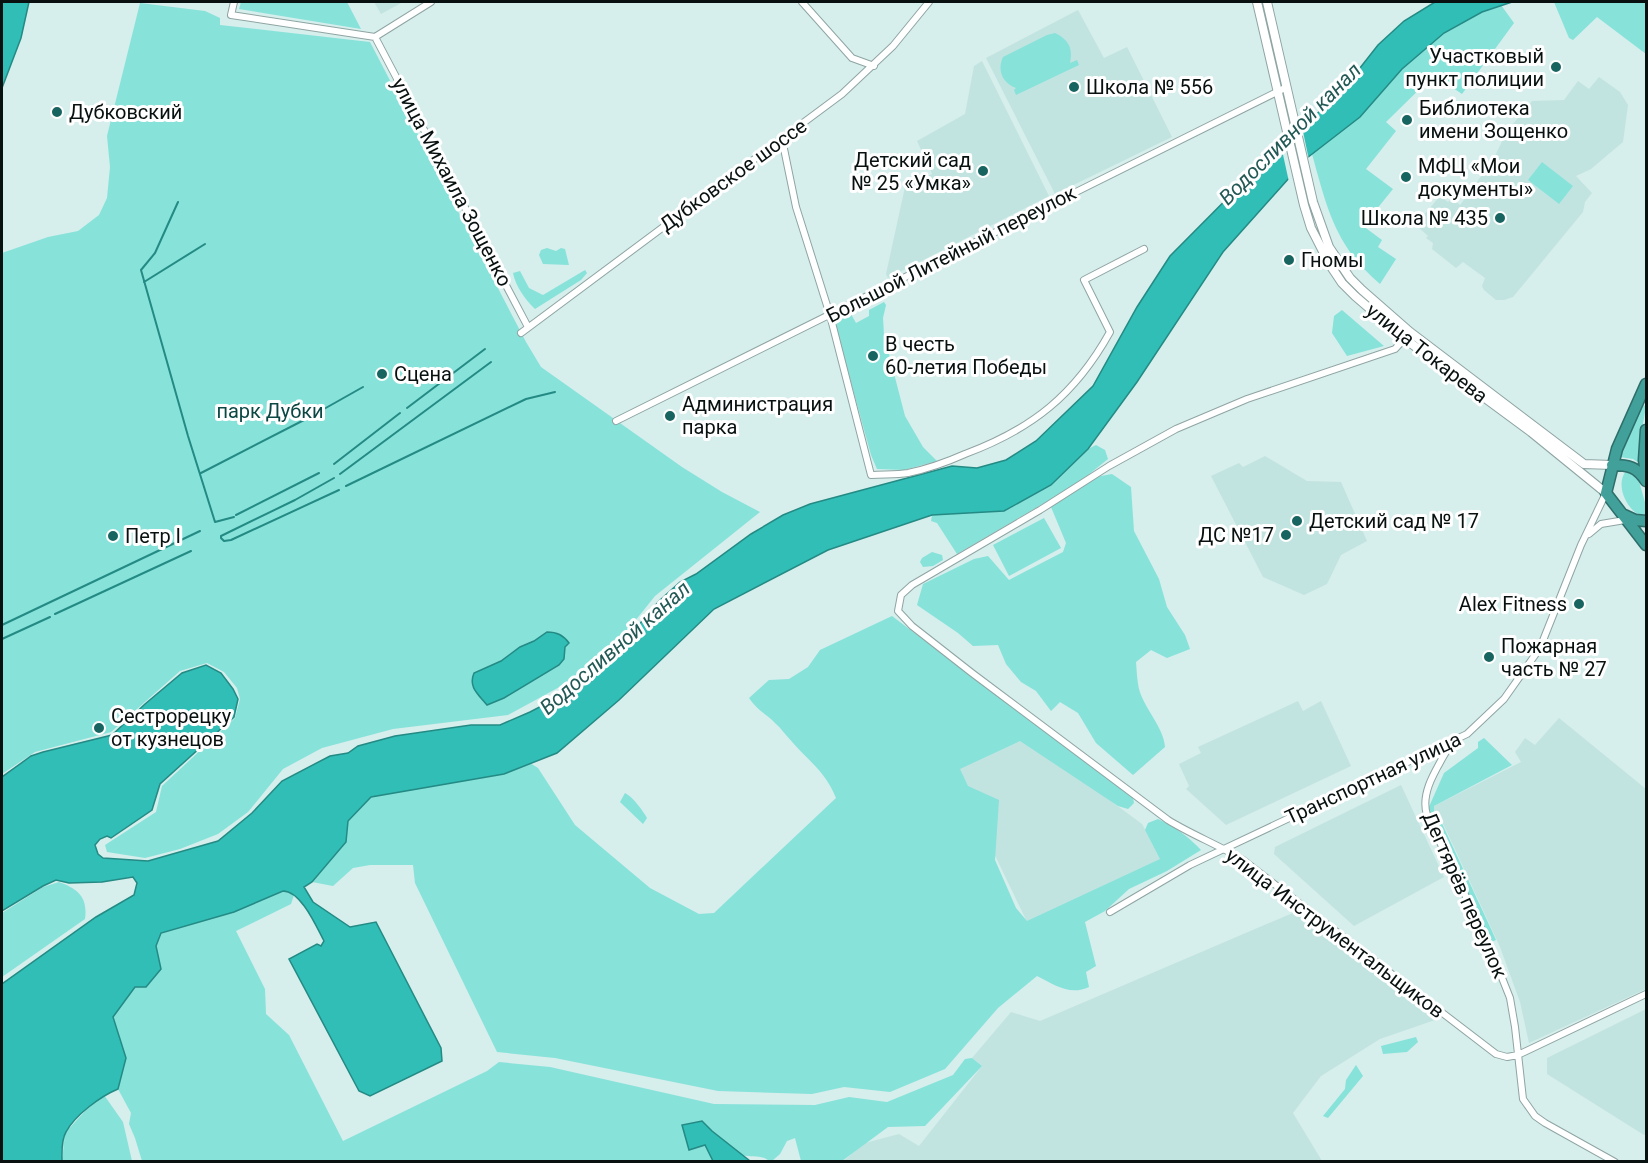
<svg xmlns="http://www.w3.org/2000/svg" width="1648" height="1163" font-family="Roboto,sans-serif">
<rect width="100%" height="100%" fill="#d6eeec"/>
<!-- built -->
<path fill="#c2e4e0" d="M374,2H403L381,14Z
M1078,10L1104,58L1127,47L1172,137L1055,194L986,58Z
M982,61L1049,196L888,278L886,274L905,187L932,174L917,141L965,114L974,66Z
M1599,77L1620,92L1628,105L1623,142L1591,169L1576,176L1592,193L1585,202L1583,212L1513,297L1504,300H1496L1484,290L1482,286L1485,278L1463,262L1456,268L1432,249L1433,243L1426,238L1428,236L1417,226V223L1440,196L1448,202L1452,198L1460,205L1493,160L1507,131L1532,101L1564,100L1578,81L1589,89Z
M1265,456L1307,481L1341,482L1367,541L1341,555L1327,584L1304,595L1263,577L1211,476L1239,463L1243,467Z
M1298,701L1303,711L1321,701L1351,766L1226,825L1186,789L1189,786L1179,764L1201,753L1198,747Z
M1559,718L1646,789V989L1529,1043L1520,1002L1500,947L1440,817L1434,811V806L1521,762L1515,752L1525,738L1535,745Z
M1020,734L1142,824L1161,859L1027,922L952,766Z
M1401,785L1444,877L1354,926L1274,854L1275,847Z
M1295,912L1435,1020L1380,1039L1321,1076L1293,1113L1322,1161L842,1162L865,1143L899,1134L919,1146L982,1066L972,1058L1011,1012L1040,1021Z
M1646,1009V1134L1644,1135L1547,1074V1058Z"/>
<!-- green -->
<path fill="#87e2da" d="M241,2H347L361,29L239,9Z
M1554,2H1646V54L1597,17L1573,40L1569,38Z
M140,3L205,11L220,18V25L370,42L526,342L541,367L682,467L722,492L760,512L655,596L623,636L565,684L508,715L393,729L322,748L283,769L248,812L218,834L180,849L145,858L107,852L105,845L156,812L162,786L235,718L240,699L237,688L224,672L207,663L180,671L111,732L35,752L2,774V253L48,237L78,231L99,215L107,198L110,167L107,136Z
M1501,5L1514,23L1462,94L1434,75L1386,122L1396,131L1366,169L1393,189L1363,226L1382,240L1378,247L1396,259L1380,284C1335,246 1327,208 1312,154L1360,117L1402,69L1444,33L1482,12Z
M1055,33C1069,40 1073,48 1070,63L1077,60L1079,65L1016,95L1014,90L1016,88C1002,83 997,70 1003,57L1047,35Z
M1542,162L1573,186L1559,204L1528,180Z
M547,248L556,251L561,248L565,249L569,265L543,264L539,255L541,250Z
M585,270L587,273L581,280L535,309C525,299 516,287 513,273L520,271L529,288L543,295Z
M884,302L886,305L883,318L884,335L905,416L923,447L937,461L904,470L877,469L871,455L836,328L837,321L851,314L856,323L869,316V310Z
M1342,310L1384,346L1347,356L1332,333L1334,316Z
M1642,405L1646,406L1640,442L1639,463L1633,459L1620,457Z
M1096,445L1105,450L1108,459L1077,484L957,554L937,523L931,521L932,515L1005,511L1051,485L1088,449Z
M1626,471L1637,474L1646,506L1645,517C1628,514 1614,485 1626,471Z
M1112,474L1131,487L1134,531L1159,579L1167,607L1185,635L1190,649L1167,658L1151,650L1136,662C1137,673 1137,685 1141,695C1148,712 1164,730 1165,747L1133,775L1096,743L1078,713L1060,702L1051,711L1036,691L1021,682L1006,664L998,645L973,646L958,633L917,605L923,584L974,559L988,556L1009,580L1063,552L1066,543L1051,507L1096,477Z
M1044,518L1061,548L1009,576L993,545Z
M932,552L942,555L943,560L933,566L923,567L920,562L922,558Z
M892,616L1133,798L1134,803L1128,809L1118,806L1020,741L960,769L968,786L999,800L995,860L1016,908L1027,921L1160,859L1145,830L1148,823L1158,819C1175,827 1188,836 1201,850L1167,871L1129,889L1105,911L1085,922L1096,966L1086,972L1089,987C1070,996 1055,985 1037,976L998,1008L945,1069L890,1092L844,1087L812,1094L718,1091L555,1058L497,1052L415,883L413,865H370L353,868L333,886L312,882L346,842L347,821L371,797L504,774L530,763L538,768L575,825L650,888L699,914L714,913L836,798C826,773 811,763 794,744C787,737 782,729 775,723C766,714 756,709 749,698L769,680L789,679L808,667L820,650Z
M1484,738L1512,765L1434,806V811L1439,817L1492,931L1496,940L1489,943L1428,815V809L1444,773L1478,748V742Z
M625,793C633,797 643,811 647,818L643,824L620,802Z
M59,882C78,889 88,897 85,919L2,977V913L43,887Z
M283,891L292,892L294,895L291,904L236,931L265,989L266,1014L289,1035L343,1141L487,1071L499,1062L550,1067L714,1104L815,1105L849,1097L887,1102L953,1075L965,1059L972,1058L982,1066L925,1126L888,1127L842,1161H801L795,1138L787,1141L780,1154L772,1161H769C760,1154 753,1158 742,1155C730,1151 711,1130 702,1121L682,1125L689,1150L705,1145L713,1161H142L135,1138L129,1124L131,1113L118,1089L126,1058L113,1017L135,987L161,933Z
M1416,1037L1418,1042L1407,1052L1383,1054L1381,1046Z
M1356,1065L1363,1076L1328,1118L1323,1116L1345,1089L1346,1080Z
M104,1095L123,1122L132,1161L62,1162L65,1133L87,1109Z"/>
<!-- water -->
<path fill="#30beb6" stroke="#248a84" stroke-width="1.5" d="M2,2H29L21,38L2,88Z
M1435,2H1512L1482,12L1444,33L1402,69L1360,117L1307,158L1223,252L1137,382L1088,449L1051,485L1004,511L932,515L828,550L714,609L619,700L557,753L504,774L371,797L348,821L346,842L312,882L304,887L313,902L350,927L376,922L441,1048L442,1061L370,1096L359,1091L289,959L317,944L321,946L324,941C316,926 301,891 283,891L234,912L161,933L156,946L161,969L146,987H135L113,1017L126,1058L118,1089C101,1096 75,1115 66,1132C61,1140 62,1153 62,1161H2V984L96,917L134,895L137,883L133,877L102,882L69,883L56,880L43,886L2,911V777L31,756L43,752L112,735L145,704L182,673L206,665L221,673L233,689L238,699L234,717L160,784L152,810L111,838L107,836L100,839L95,845L98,854L103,858L148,861L218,841L252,813L282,781L330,756L348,753L358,746L395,736L471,725H500L530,712L561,696L572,682L626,640L659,601L680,582L696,574L751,534L783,515L810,504L952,466L977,468L1006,460L1036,441L1093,386L1137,307L1170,256L1297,128L1334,101L1378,45L1404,21Z
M547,632C557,632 563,635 569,643L565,647L564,659L559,665L504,698L487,705C478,694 468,687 474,673L501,661L520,647L534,641Z
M702,1121L712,1131L750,1161H713L705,1145L689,1150L682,1125Z"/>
<!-- pier -->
<path fill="#d6eeec" d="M1301,122L1309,160L1289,182L1280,141Z"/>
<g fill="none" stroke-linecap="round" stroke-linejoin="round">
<!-- stream -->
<path stroke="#248a84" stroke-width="2" d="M178,202L155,253L141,270L188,436L215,522L234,517
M144,282L205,244
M407,408L485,349
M308,418L363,387
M334,464L400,413
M201,473L304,420
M340,474L491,362
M334,478L295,500L221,536V538L224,541L231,540L339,490
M346,486L526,399L555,392
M236,515L319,473
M55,614L191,551
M2,625L200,531
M2,639L50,617"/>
<!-- street casing -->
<g stroke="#8fa5a3" stroke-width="8">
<path id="street" d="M234,2L231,15L375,37
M802,2L852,58L874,66
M375,37L528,327
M375,37L431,2
M782,139L796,207L830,315L871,475C883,474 896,475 908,473C927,469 947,462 965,454C1032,429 1075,395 1110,332L1084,280L1144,249
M521,333L842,94L893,46L929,2
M1407,336L1395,349L1247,399L1176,429L1109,466L1040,510L912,585L901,595L898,611L912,626L972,673L1168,820C1192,835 1219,845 1243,860L1496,1054L1507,1057L1518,1055L1646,994
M616,421L1287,87
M1589,534L1601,524L1625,520
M1452,741C1441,763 1419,790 1427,815L1489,945L1510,998L1515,1027L1523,1099L1535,1116L1545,1123L1615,1162
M1110,912L1190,865L1467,734L1504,699L1540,648L1581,545L1606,493"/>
</g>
<!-- secondary casing -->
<g stroke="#8fa5a3" stroke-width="10">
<path id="secondary" d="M1257,2L1304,205L1311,228L1330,265L1342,283L1355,296L1405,339L1531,432L1606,493
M1267,2L1313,202L1329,247L1350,278L1362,290L1410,332L1584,464L1612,465"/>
</g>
<!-- highway casing -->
<g stroke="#2d6e6a" stroke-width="13">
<path id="highway" d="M1646,384L1617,449L1606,493L1646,545
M1646,430L1644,460L1646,474
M1612,465C1629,465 1637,467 1646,481
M1622,514L1635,520L1646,521"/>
</g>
<!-- street -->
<use href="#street" stroke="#fff" stroke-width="6"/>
<!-- secondary -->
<use href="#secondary" stroke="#fff" stroke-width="8"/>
<!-- highway -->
<use href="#highway" stroke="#41a19a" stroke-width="10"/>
</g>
<!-- markers -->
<g fill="#176460" stroke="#fff" stroke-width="2">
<circle cx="1556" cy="67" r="6"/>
<circle cx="1074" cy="87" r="6"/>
<circle cx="57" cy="112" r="6"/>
<circle cx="1407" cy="120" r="6"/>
<circle cx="983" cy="171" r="6"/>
<circle cx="1406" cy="177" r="6"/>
<circle cx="1500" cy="218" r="6"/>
<circle cx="1289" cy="260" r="6"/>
<circle cx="873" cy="356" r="6"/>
<circle cx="382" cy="374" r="6"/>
<circle cx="670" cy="416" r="6"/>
<circle cx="1297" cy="521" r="6"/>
<circle cx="1286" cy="535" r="6"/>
<circle cx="113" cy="536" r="6"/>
<circle cx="1579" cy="604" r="6"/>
<circle cx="1489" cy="657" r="6"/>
<circle cx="99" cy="728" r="6"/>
</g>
<g text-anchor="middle" stroke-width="6" stroke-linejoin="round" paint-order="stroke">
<!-- poi labels -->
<g font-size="20" fill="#081010" stroke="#fff" text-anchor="start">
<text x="1544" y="63" text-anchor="end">Участковый<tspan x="1544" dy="23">пункт полиции</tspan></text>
<text x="1086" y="94">Школа № 556</text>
<text x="1419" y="115">Библиотека<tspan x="1419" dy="23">имени Зощенко</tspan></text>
<text x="69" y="119">Дубковский</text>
<text x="971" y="167" text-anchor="end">Детский сад<tspan x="971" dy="23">№ 25 «Умка»</tspan></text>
<text x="1418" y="173">МФЦ «Мои<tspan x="1418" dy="23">документы»</tspan></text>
<text x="1488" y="225" text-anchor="end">Школа № 435</text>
<text x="1301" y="267">Гномы</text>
<text x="885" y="351">В честь<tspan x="885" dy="23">60-летия Победы</tspan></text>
<text x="394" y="381">Сцена</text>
<text x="682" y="411">Администрация<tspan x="682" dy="23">парка</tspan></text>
<text x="1309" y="528">Детский сад № 17</text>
<text x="1274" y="542" text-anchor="end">ДС №17</text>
<text x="125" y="543">Петр I</text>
<text x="1567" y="611" text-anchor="end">Alex Fitness</text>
<text x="1501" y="653">Пожарная<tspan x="1501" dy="23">часть № 27</tspan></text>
<text x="111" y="723">Сестрорецку<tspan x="111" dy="23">от кузнецов</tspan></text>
</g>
<!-- street labels -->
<g font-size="20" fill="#081010" stroke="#fff">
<text transform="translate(733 175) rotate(-36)" y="7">Дубковское шоссе</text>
<text transform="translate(452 182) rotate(62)" y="7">улица Михаила Зощенко</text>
<text transform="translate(951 254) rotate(-27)" y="7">Большой Литейный переулок</text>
<text transform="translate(1427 353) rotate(38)" y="7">улица Токарева</text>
<text transform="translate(1373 778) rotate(-25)" y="7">Транспортная улица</text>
<text transform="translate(1465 895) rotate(66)" y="7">Дегтярёв переулок</text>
<text transform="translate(1335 933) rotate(37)" y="7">улица Инструментальщиков</text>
</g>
<!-- park labels -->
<g font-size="20" fill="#0b4844" stroke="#fff">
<text x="270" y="418">парк Дубки</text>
</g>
<!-- water labels -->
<g font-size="21" font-style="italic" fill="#225955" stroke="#fff">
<text transform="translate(1290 134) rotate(-45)" y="7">Водосливной канал</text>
<text transform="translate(615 648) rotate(-41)" y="7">Водосливной канал</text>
</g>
</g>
<!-- border -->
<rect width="1648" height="1163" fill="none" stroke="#081010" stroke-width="6"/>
</svg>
